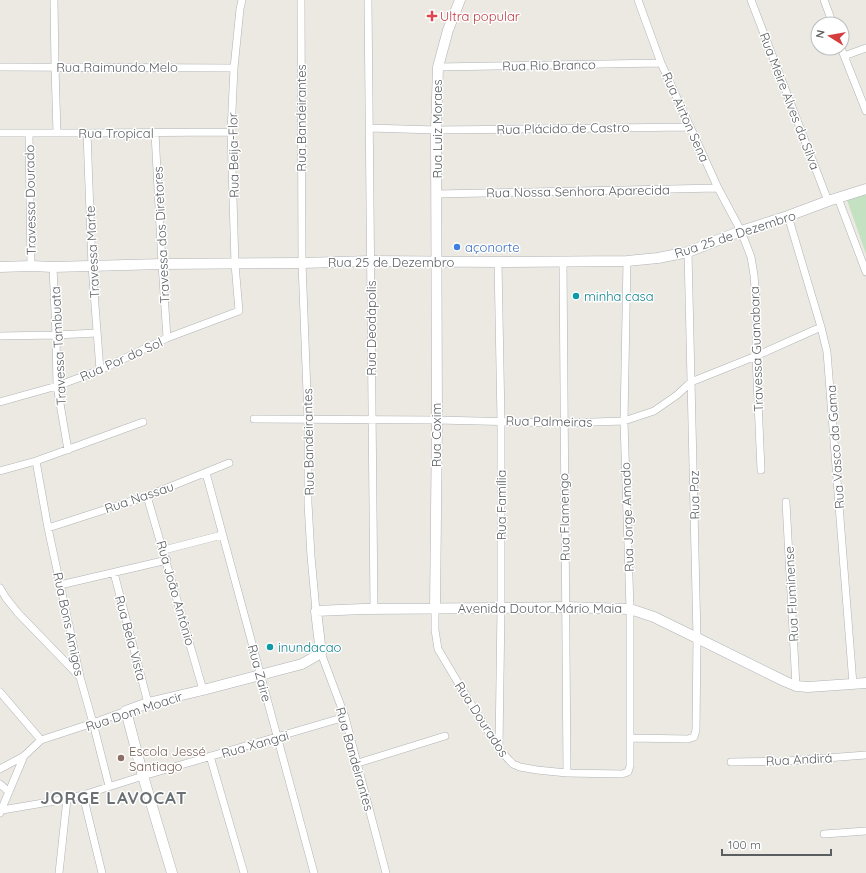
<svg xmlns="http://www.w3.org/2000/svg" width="866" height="873" font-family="Quicksand,sans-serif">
<rect width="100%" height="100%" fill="#ebe9e2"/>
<!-- green -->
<path fill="#c4e1c1" d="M866,194V254L847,200Z"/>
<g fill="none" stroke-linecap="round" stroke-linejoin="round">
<!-- street casing -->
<g stroke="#afb3b6" stroke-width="8">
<path id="street" d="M54,0L55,67L57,133
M301,0L302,263L308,419V503L311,556L316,611
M368,0L374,609
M638,0L661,63L718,188L741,231L751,257L754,275L756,301V356L761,470
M751,0L828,201
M824,0L833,24
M841,48L866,111
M844,56L866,48
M0,67L234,68
M438,67L661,63
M369,128L436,130L690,127
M0,133H87L231,132
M29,133L31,266
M87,133L92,266L100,370
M155,133L162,264L167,338
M437,194L718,188
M838,198L866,272
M788,216L821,327L827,352L853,684
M498,262L501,421V608L499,748
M563,262L567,773
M53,267L56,335L57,386L68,450
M0,336L56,335L97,333
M0,402L57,386L100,370L167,338L239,311L235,264L231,132L234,68L240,9L242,0
M254,419L437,420L563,423L624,421L654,411L677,395L691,382L756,356L821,327
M36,461L48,528L80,677L93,723L109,786
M0,471L36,461L143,422
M206,473L314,873
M147,496L203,690
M786,502L796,686
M48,528L147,496L229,463
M164,550L222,535
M114,573L148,703
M60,585L167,560
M0,588L6,598L18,613L80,677
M435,608V630L438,649L457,681L499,749L509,760L513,764L520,767L537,770L567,773L622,774L628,772L630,766V609L624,421L627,261
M321,653L345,717L386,873
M0,692L41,740
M630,738L688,739L694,737L696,730L697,638L688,252
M210,756L244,873
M731,762L787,761L866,755
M358,763L445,736
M0,769L24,756L41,740L93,723L126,711
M0,784L9,792
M83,795L102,873
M2,810L67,799L83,795L143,776L345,717
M0,813L24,756
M824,834L866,831
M59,873L67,799"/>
</g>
<!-- secondary casing -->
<g stroke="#afb2b6" stroke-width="11">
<path id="secondary" d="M0,267L31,266L53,267L162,264L302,263L371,261L498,262L627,261L658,258L688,252L741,231L788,216L828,201L866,189
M435,608L437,420L436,130L438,67L448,30L460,0
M172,873L143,776L126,711L148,703L203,690L302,664L321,653L316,611L363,609L501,608L565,607L630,609L654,617L697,638L784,681L796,686L808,687L866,683"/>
</g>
<!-- street -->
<use href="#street" stroke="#fff" stroke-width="7"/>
<!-- secondary -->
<use href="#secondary" stroke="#fff" stroke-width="10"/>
</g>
<!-- markers -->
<path fill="#e0444e" stroke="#fff" stroke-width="1.5" d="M430 10h4v4h4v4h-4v4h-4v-4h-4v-4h4z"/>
<circle fill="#3f7fe0" stroke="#fff" stroke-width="1.5" cx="457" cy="247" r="4"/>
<g fill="#0f9aa8" stroke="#fff" stroke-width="1.5">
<circle cx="576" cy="296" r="4"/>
<circle cx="270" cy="647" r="4"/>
</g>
<circle fill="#8d6e63" stroke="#fff" stroke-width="1.5" cx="121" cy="758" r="4"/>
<g text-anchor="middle" stroke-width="3" stroke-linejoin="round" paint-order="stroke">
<!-- health labels -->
<g font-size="13" fill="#be3a42" stroke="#fff" text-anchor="start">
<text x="440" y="21">Ultra popular</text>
</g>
<!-- street labels -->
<g font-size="13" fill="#5a5e61" stroke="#fff">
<text transform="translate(549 65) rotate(-1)" y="5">Rua Rio Branco</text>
<text x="117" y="72">Rua Raimundo Melo</text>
<text transform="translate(790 101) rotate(69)" y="5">Rua Meire Alves da Silva</text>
<text transform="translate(686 117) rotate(66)" y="5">Rua Airton Sena</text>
<text transform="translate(301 118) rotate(-90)" y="5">Rua Bandeirantes</text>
<text transform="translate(563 128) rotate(-1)" y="5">Rua Plácido de Castro</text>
<text transform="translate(437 129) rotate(-90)" y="5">Rua Luiz Moraes</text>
<text x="116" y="138">Rua Tropical</text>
<text transform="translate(233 155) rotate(-91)" y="5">Rua Beija-Flor</text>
<text transform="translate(578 191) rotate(-1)" y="5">Rua Nossa Senhora Aparecida</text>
<text transform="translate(30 200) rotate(-91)" y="5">Travessa Dourado</text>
<text transform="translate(735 234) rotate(-18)" y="5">Rua 25 de Dezembro</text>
<text transform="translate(161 235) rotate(-93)" y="5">Travessa dos Diretores</text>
<text transform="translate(92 252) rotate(-93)" y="5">Travessa Marte</text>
<text x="391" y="267">Rua 25 de Dezembro</text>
<text transform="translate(371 328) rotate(-90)" y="5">Rua Deodápolis</text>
<text transform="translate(58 346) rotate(-93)" y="5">Travessa Tambuata</text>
<text transform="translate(756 349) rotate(-92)" y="5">Travessa Guanabara</text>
<text transform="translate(121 359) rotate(-24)" y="5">Rua Por do Sol</text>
<text transform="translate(549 421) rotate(1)" y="5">Rua Palmeiras</text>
<text transform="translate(436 435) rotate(-90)" y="5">Rua Coxim</text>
<text transform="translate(308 442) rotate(-91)" y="5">Rua Bandeirantes</text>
<text transform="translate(835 447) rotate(-94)" y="5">Rua Vasco da Gama</text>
<text transform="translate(694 495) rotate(-91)" y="5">Rua Paz</text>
<text transform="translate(139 497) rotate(-19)" y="5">Rua Nassau</text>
<text transform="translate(501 505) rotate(-90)" y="5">Rua Família</text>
<text transform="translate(564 517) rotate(-91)" y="5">Rua Flamengo</text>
<text transform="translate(627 517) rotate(-92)" y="5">Rua Jorge Amado</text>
<text transform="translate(176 593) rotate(74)" y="5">Rua João Antônio</text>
<text transform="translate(791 594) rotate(-93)" y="5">Rua Fluminense</text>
<text x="540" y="613">Avenida Doutor Mário Maia</text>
<text transform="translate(69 624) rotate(78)" y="5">Rua Bons Amigos</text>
<text transform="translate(131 638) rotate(75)" y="5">Rua Bela Vista</text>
<text transform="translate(260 673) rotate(75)" y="5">Rua Zaire</text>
<text transform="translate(134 711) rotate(-18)" y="5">Rua Dom Moacir</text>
<text transform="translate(482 719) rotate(57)" y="5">Rua Dourados</text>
<text transform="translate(255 744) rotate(-16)" y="5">Rua Xangai</text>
<text transform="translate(355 759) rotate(74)" y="5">Rua Bandeirantes</text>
<text transform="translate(799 759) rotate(-3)" y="5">Rua Andirá</text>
</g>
<!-- shop labels -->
<g font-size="13" fill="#366cbe" stroke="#fff" text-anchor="start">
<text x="465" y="252">açonorte</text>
</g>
<!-- culture labels -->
<g font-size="13" fill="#0d838f" stroke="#fff" text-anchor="start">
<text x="584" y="301">minha casa</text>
<text x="278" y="652">inundacao</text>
</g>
<!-- education labels -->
<g font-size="13" fill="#785e54" stroke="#fff" text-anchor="start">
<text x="129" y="756">Escola Jessé<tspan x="129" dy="15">Santiago</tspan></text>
</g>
<!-- district labels -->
<g font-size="17" font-weight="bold" letter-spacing="1" fill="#6b7073" stroke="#fff">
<text x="114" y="804">JORGE LAVOCAT</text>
</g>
</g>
<!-- north arrow -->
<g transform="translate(830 36) rotate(281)"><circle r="19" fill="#ffffff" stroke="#bdbfc0"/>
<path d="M0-3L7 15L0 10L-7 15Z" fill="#d53e3f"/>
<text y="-6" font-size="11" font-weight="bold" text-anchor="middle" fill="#5a5e61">N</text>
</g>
<!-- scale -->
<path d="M722 849v6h109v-6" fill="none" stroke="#5a5e61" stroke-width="2"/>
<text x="728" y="849" font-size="12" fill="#5a5e61" stroke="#ffffff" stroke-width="3" paint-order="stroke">100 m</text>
</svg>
